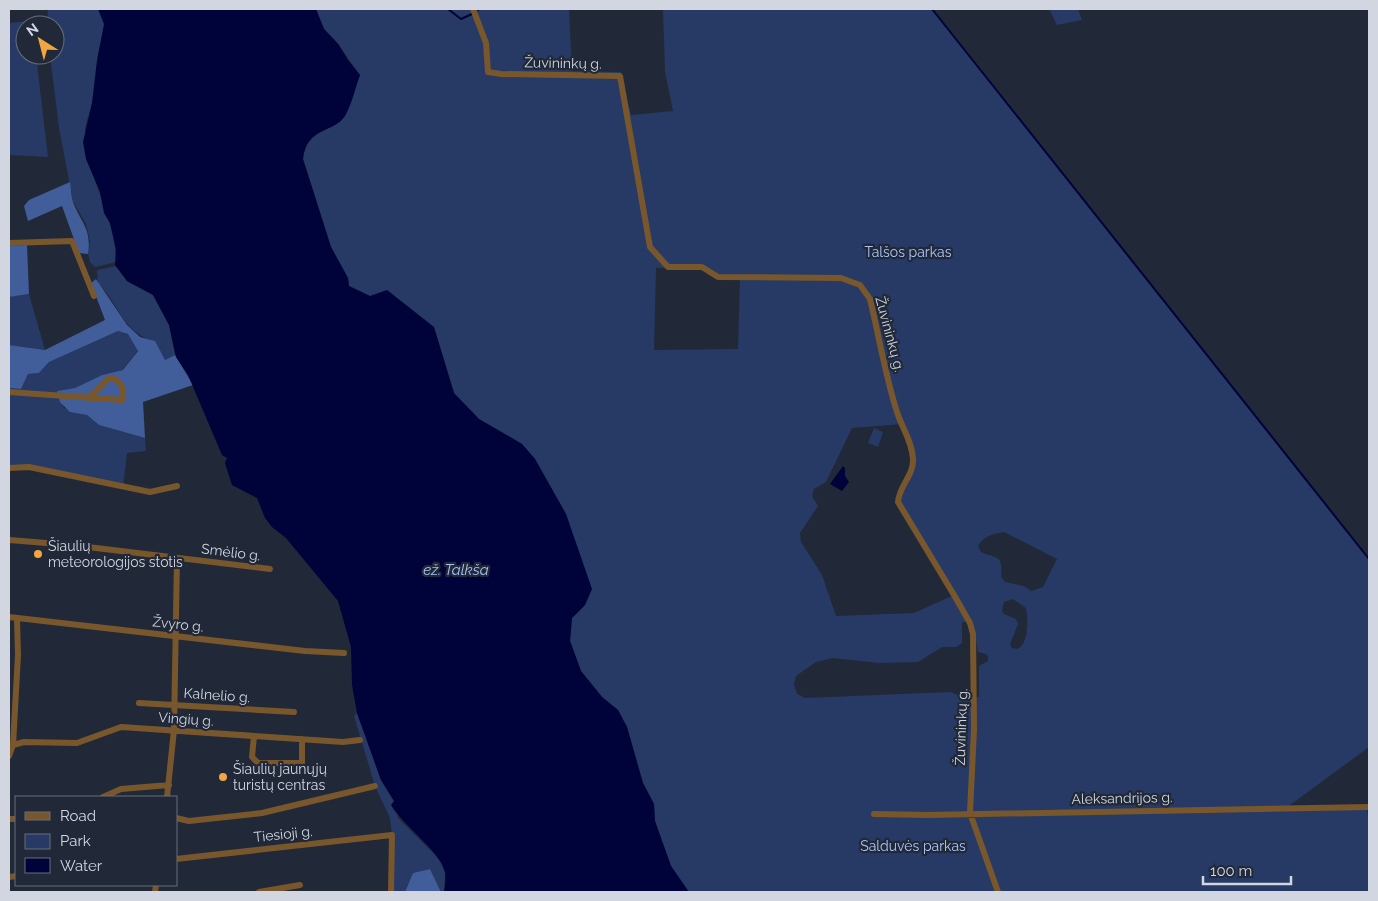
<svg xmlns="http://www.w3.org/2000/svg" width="1378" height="901" font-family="Raleway,sans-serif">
<rect width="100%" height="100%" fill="#212938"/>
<!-- green -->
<path fill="#263a65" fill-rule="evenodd" d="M48,9H98C100,13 103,19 104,23C105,34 98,49 97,61C95,75 95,89 92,103C91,111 86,120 85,129C85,176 116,216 116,262L95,267L90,262L88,254L90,241L86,224L73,201L59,128L50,55H55V25H47Z
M316,9H569L572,71L621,72L631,115L673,111L665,72L663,9H932L1369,559V747L1286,808L1367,807L1369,828V892H689L671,866L655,821L654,804L643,783L627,727L618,710L602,697L581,671L570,641L572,618L585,605L575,545L566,514L535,459L522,444L479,419L454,393L434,327L349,286L348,278L331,247L303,159C307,126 332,134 344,116C352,105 355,88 360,75L335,40L324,29ZM702,267L718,277H740L738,349L654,350L656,268ZM903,424L913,466L898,502L954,595L914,613L836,616L822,575L801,542L800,533L818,506L812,496L814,489L826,482L852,428ZM1004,532L1057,559L1043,587L1031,591L1024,586L1005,582L1001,577C1003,554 997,559 981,552L978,546C984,536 992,534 1004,532ZM1013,599L1026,608C1028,618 1029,645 1017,649L1012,648L1010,644L1018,624L1016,619L1004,614L1002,611L1004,602ZM962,622H973L978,652L986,654L988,657V661L979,666V697L967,698L950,692L805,698L797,694L794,684L796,676L816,662L833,658L879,663L918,662L942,647H956L962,643Z
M1049,9H1078L1082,20L1057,25Z
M32,21V25H25V55H36L48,157L9,155V23Z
M116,266L127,281L153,295L169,325L175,355L165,360L155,342C120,330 121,306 98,283L97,270Z
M29,294L45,350L9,345V297Z
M118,331L128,334L138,350L123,370L102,375L75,388L57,391L64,408L87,415L99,425L145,438L146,451L127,453L123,487L29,467L9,468V388L21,389L28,374L39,373L49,362Z
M874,428L883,432L878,447L868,443Z
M357,713L381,780L394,801L398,818L440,860L445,873L444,892H441L430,869L413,873L405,892H391L392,835L390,818L375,786L354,716Z"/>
<!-- forest -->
<path fill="#415e9b" d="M70,182C71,188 71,196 73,202C81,223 92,229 88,254L79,253L62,206L28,221L24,206L29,200Z
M27,245L29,294L9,297V246Z
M96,279L127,325L140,337L155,341L165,360L175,355L193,385L143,402L145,438L99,425L87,415L70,412L60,402L57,391L75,388L102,375L123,370L138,351L128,334L118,331L49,362L39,373L28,374L21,389L9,388V345L45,350L105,320L91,283Z
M430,869L441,892H405L413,873Z"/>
<!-- water -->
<path fill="#00023a" d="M98,9H316L324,29L339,45L348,60L360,75C355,88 352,104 345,116C333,134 307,126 303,159L331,247L348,278L349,286L370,296L387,290L434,327L454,393L479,419L522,444L535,459L566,514L592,589L585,605L572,618L570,641L581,671L602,697L618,710L627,727L643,783L654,804L655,821L671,866L689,892H444C445,886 446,878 445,872C440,851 404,827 391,805L394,801L381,780L357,713L352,685L351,647L338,601L286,538L272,527L265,518L257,498L232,485L225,463L227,458L222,455L188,375L176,357L169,325L153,295L127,281L115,265L116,249L110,223L104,213L100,192L86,159L83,142L92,103L97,61L104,24Z
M843,466L845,468V476L849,482L842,491L830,484Z"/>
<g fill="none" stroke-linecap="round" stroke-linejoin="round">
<!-- stream -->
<path stroke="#00023a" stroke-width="2" d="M448,9L461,19L472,14
M932,9L1369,559
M478,10L479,9"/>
<!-- street -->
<path stroke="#79572c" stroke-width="6" d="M473,9L486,43L488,72L501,74L620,76L650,247L668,267H702L718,277L841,278L860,285L870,299C879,336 885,375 897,412C902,428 912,441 913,459C914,475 899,486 898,502L954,595L970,623L973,634L974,729L970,813L998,892
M9,243L72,241L94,296
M9,392L122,400L123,388L117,380L109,378L89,398
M9,468L29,467L150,492L177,486
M9,540L71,545L270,569
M9,617L305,651L344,653
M139,703L294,712
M254,736L252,757L258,763H302V739
M13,745L24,742L77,743L121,727L343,742L360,740
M9,756L13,745L18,655L17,618
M103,797L121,789L169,785
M167,797L174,730L177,558
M874,814L928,815L1369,807
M176,818L189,821L262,813L375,786
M9,819H16
M176,859L392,835L391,892
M9,877L16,876
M155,892L156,885
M259,892L300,885"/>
</g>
<!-- markers -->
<g fill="#f1a63f" stroke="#212938" stroke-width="2">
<circle cx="38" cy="554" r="5"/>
<circle cx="223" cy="777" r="5"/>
</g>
<g text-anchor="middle" stroke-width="4.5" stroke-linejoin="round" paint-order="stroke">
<!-- street labels -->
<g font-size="14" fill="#d1d6e0" stroke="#212938">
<text transform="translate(563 63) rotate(1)" y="5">Žuvininkų g.</text>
<text transform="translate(890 334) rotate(75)" y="5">Žuvininkų g.</text>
<text transform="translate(231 552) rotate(7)" y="5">Smėlio g.</text>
<text transform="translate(178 624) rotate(6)" y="5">Žvyro g.</text>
<text transform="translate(217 695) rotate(4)" y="5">Kalnelio g.</text>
<text transform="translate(186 719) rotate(4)" y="5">Vingių g.</text>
<text transform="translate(961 727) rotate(-88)" y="5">Žuvininkų g.</text>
<text transform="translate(1122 798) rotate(-1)" y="5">Aleksandrijos g.</text>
<text transform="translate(283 834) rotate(-6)" y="5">Tiesioji g.</text>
</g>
<!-- park labels -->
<g font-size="14" fill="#aac5fa" stroke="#212938">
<text x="908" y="257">Talšos parkas</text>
<text x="913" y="851">Salduvės parkas</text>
</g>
<!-- poi labels -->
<g font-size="14" fill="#d1d6e0" stroke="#212938" text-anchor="start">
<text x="48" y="551">Šiaulių<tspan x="48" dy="16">meteorologijos stotis</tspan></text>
<text x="233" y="774">Šiaulių jaunųjų<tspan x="233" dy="16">turistų centras</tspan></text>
</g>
<!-- water labels -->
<g font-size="15" font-style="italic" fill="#a7c1f7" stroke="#212938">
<text x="456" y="575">ež. Talkša</text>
</g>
</g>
<!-- border -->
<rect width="1378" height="901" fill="none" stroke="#d1d6e0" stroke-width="20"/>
<!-- legend -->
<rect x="15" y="796" width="162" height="90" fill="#212938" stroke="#676e7b"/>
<rect x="25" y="812" width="25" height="8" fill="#79572c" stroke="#676e7b"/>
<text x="60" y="821" font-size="15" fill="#d1d6e0">Road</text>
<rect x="25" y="834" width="25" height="15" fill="#263a65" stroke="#676e7b"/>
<text x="60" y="846" font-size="15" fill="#d1d6e0">Park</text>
<rect x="25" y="858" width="25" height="15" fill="#00023a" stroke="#676e7b"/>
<text x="60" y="871" font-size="15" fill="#d1d6e0">Water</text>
<!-- north arrow -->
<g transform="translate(40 40) rotate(324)"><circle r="24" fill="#212938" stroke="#676e7b"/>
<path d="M0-4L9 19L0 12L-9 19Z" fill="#f1a63f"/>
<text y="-8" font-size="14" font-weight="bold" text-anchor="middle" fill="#d1d6e0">N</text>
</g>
<!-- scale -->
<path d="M1203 876v8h88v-8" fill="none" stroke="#d1d6e0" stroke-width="2.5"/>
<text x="1210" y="876" font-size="15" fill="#d1d6e0" stroke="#212938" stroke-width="4" paint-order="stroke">100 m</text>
</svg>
